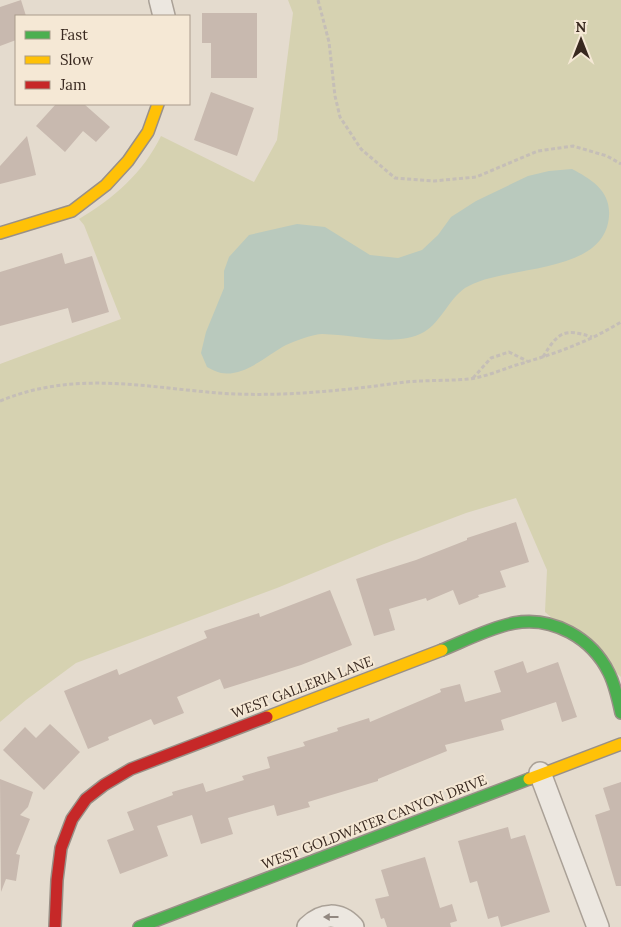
<svg xmlns="http://www.w3.org/2000/svg" width="621" height="927" font-family="Lora,serif">
<rect width="100%" height="100%" fill="#e4dbce"/>
<!-- green -->
<path fill="#d6d2b1" d="M288,0H621V677L545,612L547,570L516,498L466,513L384,544L277,588L76,663L26,700L0,722V364L121,319L84,225L79,219C114,198 143,173 161,136L254,182L277,140L293,13Z"/>
<!-- water -->
<path fill="#b9c9bd" d="M572,169C591,179 611,191 609,216C605,277 501,264 465,288C449,299 441,322 424,332C399,346 365,337 338,335C331,335 322,333 315,335C306,337 295,341 286,345C267,355 245,377 221,373C217,372 211,369 207,367L201,353L206,332L224,288V271L229,257L249,235L297,224L325,227L370,255L398,258L422,250L438,235L451,217L476,201L528,176L549,171Z"/>
<!-- building -->
<path fill="#c8b9af" d="M21,0L26,16H16V40L0,46V7Z
M202,13H257V78H211V43H202Z
M211,92L254,108L237,156L194,140Z
M56,104H84L110,127L96,142L83,131L65,152L36,126Z
M27,136L36,175L0,184V166Z
M62,253L65,264L92,256L109,312L72,323L68,308L0,326V272Z
M516,522L529,562L500,571L506,587L478,595L479,597L459,605L453,590L427,601L426,598L389,609L395,630L374,636L356,579L416,560L467,540V538Z
M330,590L352,645L301,665L224,689L220,679L177,697L184,713L154,725L151,719L108,737L109,740L88,749L64,691L117,669L119,675L207,638L204,631L259,613L260,617Z
M523,661L527,673L558,662L577,717L562,722L556,702L501,720L504,730L445,745L447,751L378,779V781L308,802L310,807L277,816L274,805L228,818L233,834L201,844L192,815L157,826L168,856L120,874L107,840L134,830L127,812L173,795L172,792L203,783L206,792L244,780L242,776L270,768L267,757L305,746L303,742L338,731L337,728L369,718L370,722L441,692L440,689L460,684L465,702L501,692L494,671Z
M50,724L80,752L44,790L3,750L25,727L36,738Z
M0,779L33,792L28,807L20,815L30,819L16,854L20,855L16,881L6,879L1,892Z
M621,782V886H616L595,815L610,810L603,788Z
M508,827L511,839L525,835L550,912L501,927L498,916L488,919L477,881L470,883L458,841Z
M425,857L440,908L452,904L457,921L450,923L451,927H387L384,918L381,919L375,899L389,896L381,870Z"/>
<g fill="none" stroke-linecap="round" stroke-linejoin="round">
<!-- street casing -->
<g stroke="#aaa197" stroke-width="24">
<path id="street" d="M160,0L164,16
M540,773L598,927
M308,927C322,913 339,912 353,927"/>
</g>
<!-- fast casing -->
<g stroke="#999087" stroke-width="14">
<path id="fast" d="M442,650C464,641 492,627 514,623C553,616 592,638 609,673C615,685 618,699 621,713
M139,927L529,779"/>
</g>
<!-- slow casing -->
<g stroke="#999087" stroke-width="14">
<path id="slow" d="M0,233L72,211L106,185L128,161L148,132L158,104
M267,717L442,650
M529,779L621,744"/>
</g>
<!-- jam casing -->
<g stroke="#999087" stroke-width="14">
<path id="jam" d="M55,927L57,880L61,848L72,819L86,799L104,785L131,769L267,717"/>
</g>
<!-- path -->
<path stroke="#c5beb7" stroke-width="3" stroke-dasharray="4 2.5" stroke-linecap="butt" d="M318,0L329,42L335,96L340,117L361,149L395,178L434,181L476,177L538,151L573,146L607,156L621,164
M543,357C558,332 564,328 592,337
M473,378L491,358L509,352L527,361
M0,401C80,368 154,390 235,394C293,396 348,390 405,382C426,380 448,381 469,379C484,377 499,371 513,366C551,355 587,343 621,322"/>
<!-- street -->
<use href="#street" stroke="#ece7e0" stroke-width="21"/>
<!-- fast -->
<use href="#fast" stroke="#4caf50" stroke-width="11"/>
<!-- slow -->
<use href="#slow" stroke="#ffc107" stroke-width="11"/>
<!-- jam -->
<use href="#jam" stroke="#c62828" stroke-width="11"/>
</g>
<!-- one-way arrows -->
<defs><path id="oneway-solid" d="M-6-.8H1V-3.2L6.5 0L1 3.2V.8H-6Z" transform="scale(1.25)"/></defs>
<use fill="#928880" href="#oneway-solid" transform="translate(331 917) rotate(180)"/>
<g text-anchor="middle" stroke-width="4" stroke-linejoin="round" paint-order="stroke">
<!-- street labels -->
<g font-size="14" fill="#38281f" stroke="#f5e8d5">
<text transform="translate(302 687) rotate(-21)" y="5">WEST GALLERIA LANE</text>
<text transform="translate(374 822) rotate(-21)" y="5">WEST GOLDWATER CANYON DRIVE</text>
</g>
</g>
<!-- legend -->
<rect x="15" y="15" width="175" height="90" fill="#f5e8d5" stroke="#a99b8c"/>
<rect x="25" y="31" width="25" height="8" fill="#4caf50" stroke="#a99b8c"/>
<text x="60" y="40" font-size="15" fill="#38281f">Fast</text>
<rect x="25" y="56" width="25" height="8" fill="#ffc107" stroke="#a99b8c"/>
<text x="60" y="65" font-size="15" fill="#38281f">Slow</text>
<rect x="25" y="81" width="25" height="8" fill="#c62828" stroke="#a99b8c"/>
<text x="60" y="90" font-size="15" fill="#38281f">Jam</text>
<!-- north arrow -->
<g transform="translate(581 40)" stroke="#f5e8d5" stroke-width="4" paint-order="stroke">
<path d="M0-4L9 19L0 12L-9 19Z" fill="#38281f"/>
<text y="-8" font-size="14" font-weight="bold" text-anchor="middle" fill="#38281f">N</text>
</g>
</svg>
